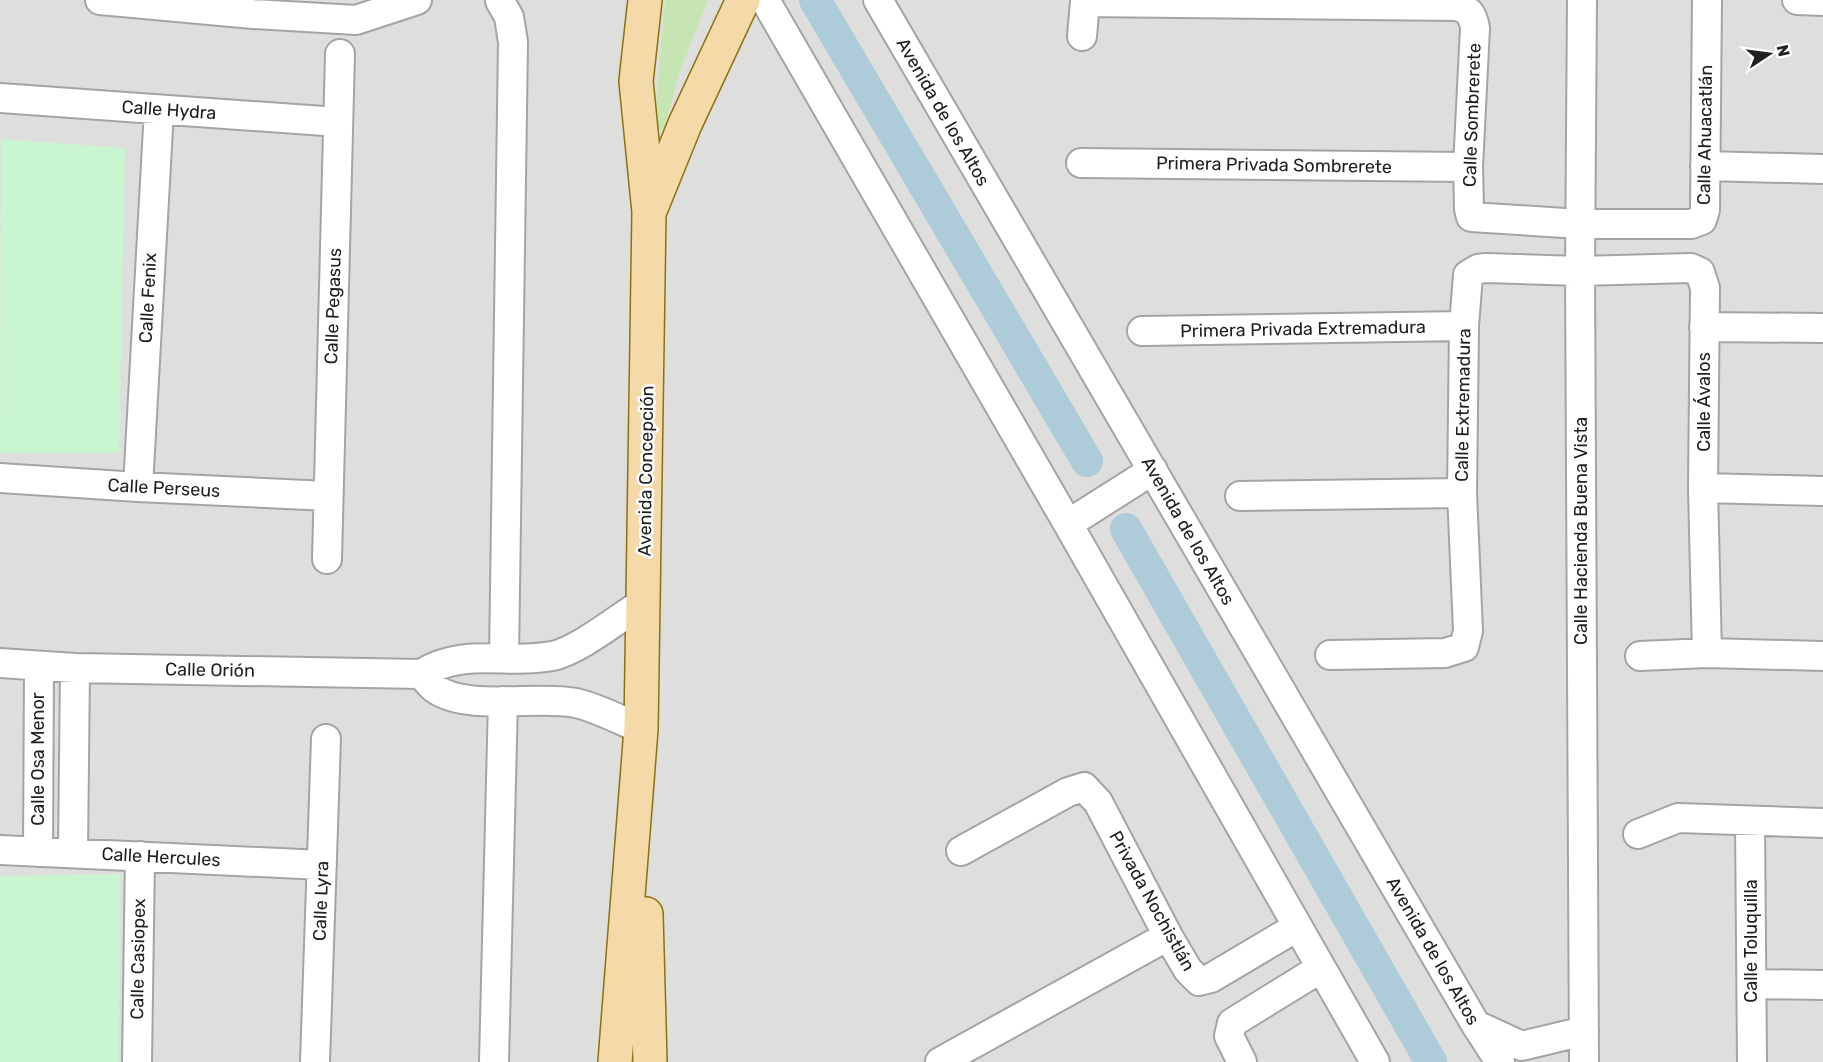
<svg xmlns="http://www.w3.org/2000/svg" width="1823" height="1062" font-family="Rubik,sans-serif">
<rect width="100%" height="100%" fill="#f0eee8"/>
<!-- residential -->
<path fill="#dededd" d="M0,0H1823V1062H0Z"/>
<!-- grass -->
<path fill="#c7e5b3" d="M665,0H708L680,71L664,131L657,130L655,117Z"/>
<!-- park -->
<path fill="#caf5d1" d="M1,139L125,148L119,453H0Z
M120,874L119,1062H0V876Z"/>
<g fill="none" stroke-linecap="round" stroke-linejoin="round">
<!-- canal -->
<path stroke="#adcbd9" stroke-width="32" d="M815,0L1087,461
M1126,529L1431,1062"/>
<!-- minor casing -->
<g stroke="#a4a4a4" stroke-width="32">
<path id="minor" d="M100,0L253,14L356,20L417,0
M765,0L1068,524L1375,1062
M878,0L1476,1025L1500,1062
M1582,0L1580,271L1584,1062
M1797,0L1823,1
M500,1L509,17L513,42L504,658
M1082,36L1085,2L1457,6C1470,10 1473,16 1475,28L1468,167L1469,209L1471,217L1580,224H1691L1702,220L1705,210L1707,0
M0,98L338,122
M1081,163L1468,167
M1705,166L1823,169
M1704,327L1823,328
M1142,331L1464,326
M0,478L138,487L328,496
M138,487L159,110
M1703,488L1823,491
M1240,496L1462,493
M1068,524L1153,470
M327,559L340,54
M1330,655L1445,653L1464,647L1468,631L1462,493L1464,326L1468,275L1478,269L1486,268L1580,271L1691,268L1700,272L1705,288L1703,488L1707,653
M1640,656L1707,653L1823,656
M0,663L75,668L421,674C465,647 506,665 552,656C578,651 620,617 644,602
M421,674C425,678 429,684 434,688C466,712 536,695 576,703C598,708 620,720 641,729
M1750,821L1752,1062
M1638,834L1678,818L1823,823
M0,850L322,865
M961,851L1068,792L1084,787L1098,802L1168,936L1188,970L1199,981L1211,978L1297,927
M38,852L39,666
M73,853L75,668
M1752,984L1823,985
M1476,1025L1522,1046L1584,1031
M137,1062L140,856
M315,1062L326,739
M494,1062L503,701
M940,1062L1168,936
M1242,1062L1229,1036L1232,1023L1321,968"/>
</g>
<!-- major casing -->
<g stroke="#8f700e" stroke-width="36">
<path id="major" d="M651,208L685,124L743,0
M646,914L650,1062
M615,1062L641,729L649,212L636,81L645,0"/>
</g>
<!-- minor -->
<use href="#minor" stroke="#fff" stroke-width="28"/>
<!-- major -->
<use href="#major" stroke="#f4daa9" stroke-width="33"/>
</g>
<g text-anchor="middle" stroke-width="5" stroke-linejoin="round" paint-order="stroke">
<!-- street labels -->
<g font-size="18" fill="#202020" stroke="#fff">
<text transform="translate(169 110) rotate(4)" y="6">Calle Hydra</text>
<text transform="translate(943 112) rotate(60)" y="6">Avenida de los Altos</text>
<text transform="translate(1472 115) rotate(-88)" y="6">Calle Sombrerete</text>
<text transform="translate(1705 135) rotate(-89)" y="6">Calle Ahuacatlán</text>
<text transform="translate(1274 165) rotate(1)" y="6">Primera Privada Sombrerete</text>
<text transform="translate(148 298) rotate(-87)" y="6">Calle Fenix</text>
<text transform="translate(333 306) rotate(-88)" y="6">Calle Pegasus</text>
<text transform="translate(1303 329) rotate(-1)" y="6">Primera Privada Extremadura</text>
<text transform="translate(1704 402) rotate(-90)" y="6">Calle Ávalos</text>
<text transform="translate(1463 405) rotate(-89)" y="6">Calle Extremadura</text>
<text transform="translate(646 471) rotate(-89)" y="6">Avenida Concepción</text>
<text transform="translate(164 488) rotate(3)" y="6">Calle Perseus</text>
<text transform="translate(1188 531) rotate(60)" y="6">Avenida de los Altos</text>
<text transform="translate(1581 531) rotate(-90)" y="6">Calle Hacienda Buena Vista</text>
<text transform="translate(210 670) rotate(1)" y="6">Calle Orión</text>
<text transform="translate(38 759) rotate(-90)" y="6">Calle Osa Menor</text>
<text transform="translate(161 857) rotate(3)" y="6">Calle Hercules</text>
<text transform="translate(321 901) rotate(-88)" y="6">Calle Lyra</text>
<text transform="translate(1152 901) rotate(61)" y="6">Privada Nochistlán</text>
<text transform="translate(1751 941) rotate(-90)" y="6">Calle Toluquilla</text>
<text transform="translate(1433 951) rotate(60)" y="6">Avenida de los Altos</text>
<text transform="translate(138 959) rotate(-89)" y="6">Calle Casiopex</text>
</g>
</g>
<!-- north arrow -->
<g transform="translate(1769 54) rotate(77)" stroke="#ffffff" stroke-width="4.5" paint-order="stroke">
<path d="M0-4.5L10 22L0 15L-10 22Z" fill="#202020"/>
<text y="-9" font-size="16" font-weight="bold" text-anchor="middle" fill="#202020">N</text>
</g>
</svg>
